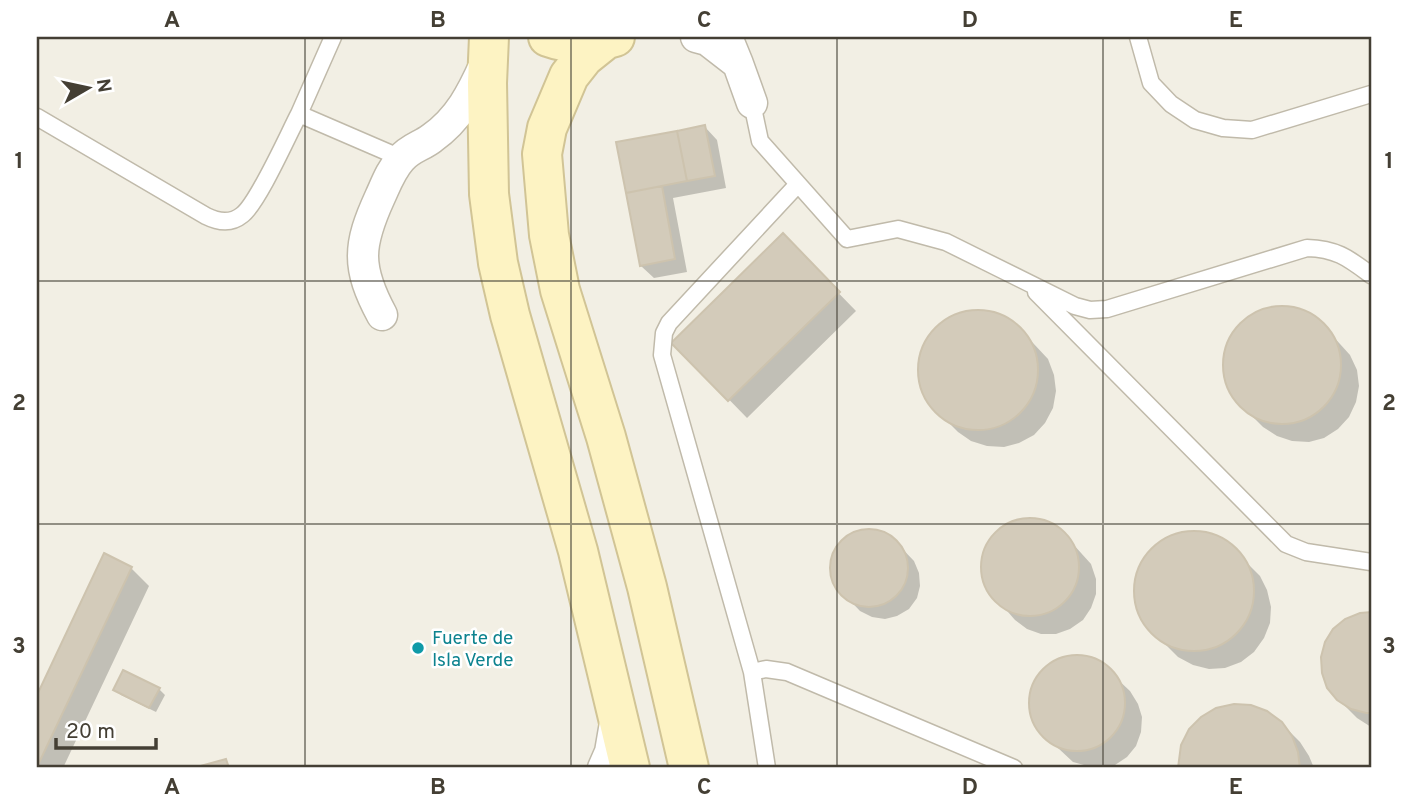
<svg xmlns="http://www.w3.org/2000/svg" width="1408" height="805" font-family="Overpass,sans-serif">
<rect width="100%" height="100%" fill="#f2efe4"/>
<!-- shadow -->
<path fill="#0003" d="M705,127L717,140L726,188L673,198L687,272L654,278L641,266L618,143Z
M783,236L856,311L747,418L674,343Z
M1276,308L1292,309L1307,313L1321,323L1350,355L1357,370L1359,386L1356,402L1349,417L1338,429L1324,438L1309,442L1292,441L1277,436L1263,427L1244,408L1234,395L1227,380L1225,364L1228,348L1235,333L1246,321L1260,313Z
M972,311L989,312L1004,318L1018,327L1048,359L1054,375L1056,391L1053,408L1045,423L1034,435L1019,443L1004,447L987,446L971,441L958,432L939,413L928,399L922,384L920,367L923,351L931,336L942,324L956,316Z
M1022,519L1037,520L1051,524L1063,533L1091,564L1096,579V594L1091,608L1083,620L1070,629L1056,634H1041L1027,629L1015,620L987,588L982,574V559L987,545L996,533L1008,524Z
M868,530L881,532L892,538L914,561L919,573L920,586L917,598L909,609L897,616L885,619L872,617L860,611L838,588L833,576L832,563L836,550L844,540L855,533Z
M1198,533L1214,537L1229,545L1260,576L1267,590L1271,607L1270,623L1264,638L1254,652L1241,662L1225,668L1209,669L1193,665L1178,657L1147,626L1140,612L1136,596L1137,579L1143,564L1153,550L1166,540L1182,535Z
M105,556L131,568L149,586L63,768H37V699Z
M1371,614V727L1357,718L1338,699L1361,615Z
M1072,657L1086,658L1100,663L1130,691L1138,704L1142,717L1141,732L1136,746L1127,757L1115,765L1095,768L1073,762L1043,734L1035,722L1031,708L1032,694L1037,680L1046,669L1058,661Z
M115,689H159L165,695L156,712L121,695Z
M1281,723L1300,742L1309,756L1314,768H1179V762Z"/>
<!-- building -->
<path fill="#d3cbba" stroke="#cdc3ae" stroke-width="2" d="M705,125L715,176L687,181L677,131Z
M677,131L687,181L626,193L616,142Z
M662,186L675,259L640,266L626,193Z
M783,233L840,292L728,401L671,343Z
M1223 365a59 59 0 1 1 118 0a59 59 0 1 1-118 0Z
M918 370a60 60 0 1 1 120 0a60 60 0 1 1-120 0Z
M981 567a49 49 0 1 1 98 0a49 49 0 1 1-98 0Z
M830 568a39 39 0 1 1 78 0a39 39 0 1 1-78 0Z
M1134 591a60 60 0 1 1 120 0a60 60 0 1 1-120 0Z
M104,553L132,567L37,767V695Z
M1371,612V713H1366L1351,709L1337,700L1327,688L1322,673L1321,657L1325,642L1333,629L1345,619L1360,613Z
M1029 703a48 48 0 1 1 96 0a48 48 0 1 1-96 0Z
M123,670L160,688L149,708L113,690Z
M1234,704L1251,705L1267,711L1282,722L1292,736L1298,752L1300,768H1178L1181,745L1189,729L1201,717L1216,708Z
M226,759L229,768H193Z"/>
<g fill="none" stroke-linecap="round" stroke-linejoin="round">
<!-- lane casing -->
<g stroke="#c0baaa" stroke-width="19">
<path id="lane" d="M333,37L299,114L401,158
M1138,37L1151,83L1171,104L1195,120L1223,128L1252,130L1371,94
M752,103L760,141L847,239L898,229L946,242L1075,306L1090,310L1107,309L1307,248C1337,249 1348,258 1371,275
M37,117L206,216C218,222 231,224 242,215C258,203 288,135 299,114
M1036,292L1286,544L1306,552L1371,562
M752,672L766,669L787,672L1014,768
M767,768L752,672L662,355L664,333L669,323L798,184"/>
</g>
<!-- street casing -->
<g stroke="#c0baaa" stroke-width="33">
<path id="street" d="M696,37L707,40L738,64L727,37
M738,64L752,103
M382,315C356,267 358,245 380,197C386,184 391,170 401,159C410,148 422,146 432,138C459,119 472,93 485,64
M603,768L610,752L616,717"/>
</g>
<!-- secondary casing -->
<g stroke="#d1c495" stroke-width="42">
<path id="secondary" d="M489,37L487,83L489,194L498,263L510,315L578,551L630,768
M548,37C570,45 593,44 615,37
M604,41L584,57L569,76L547,128L542,154L549,235L560,290L606,437L647,587L689,768"/>
</g>
<!-- lane -->
<use href="#lane" stroke="#fff" stroke-width="16"/>
<!-- street -->
<use href="#street" stroke="#fff" stroke-width="30"/>
<!-- secondary -->
<use href="#secondary" stroke="#fdf3c3" stroke-width="38"/>
</g>
<!-- grid -->
<path fill="none" stroke="#443f34" stroke-width="2" stroke-opacity="0.55" d="M305,37V768M571,37V768M837,37V768M1103,37V768M37,281H1371M37,524H1371"/>
<!-- markers -->
<circle fill="#0f9aa8" stroke="#fff" stroke-width="2.5" cx="418" cy="648" r="7"/>
<g text-anchor="middle" stroke-width="5" stroke-linejoin="round" paint-order="stroke">
<!-- culture labels -->
<g font-size="19" fill="#0d838f" stroke="#fff" text-anchor="start">
<text x="432" y="644">Fuerte de<tspan x="432" dy="22">Isla Verde</tspan></text>
</g>
</g>
<!-- border -->
<rect width="1408" height="805" fill="none" stroke="#ffffff" stroke-width="77"/>
<!-- north arrow -->
<g transform="translate(88 88) rotate(81)" stroke="#ffffff" stroke-width="5" paint-order="stroke">
<path d="M0-5L12 26L0 18L-12 26Z" fill="#443f34"/>
<text y="-10" font-size="19" font-weight="bold" text-anchor="middle" fill="#443f34">N</text>
</g>
<!-- scale -->
<path d="M56 738v10h100v-10" fill="none" stroke="#443f34" stroke-width="3.5"/>
<text x="66" y="738" font-size="21" fill="#443f34" stroke="#ffffff" stroke-width="5" paint-order="stroke">20 m</text>
<rect x="38" y="38" width="1332" height="728" fill="none" stroke="#443f34" stroke-width="2.5"/>
<g font-size="23" text-anchor="middle" font-weight="bold" fill="#443f34">
<text x="172" y="27">A</text>
<text x="438" y="27">B</text>
<text x="704" y="27">C</text>
<text x="970" y="27">D</text>
<text x="1236" y="27">E</text>
<text x="19" y="168">1</text>
<text x="1389" y="168">1</text>
<text x="19" y="410">2</text>
<text x="1389" y="410">2</text>
<text x="19" y="653">3</text>
<text x="1389" y="653">3</text>
<text x="172" y="794">A</text>
<text x="438" y="794">B</text>
<text x="704" y="794">C</text>
<text x="970" y="794">D</text>
<text x="1236" y="794">E</text>
</g>
</svg>
